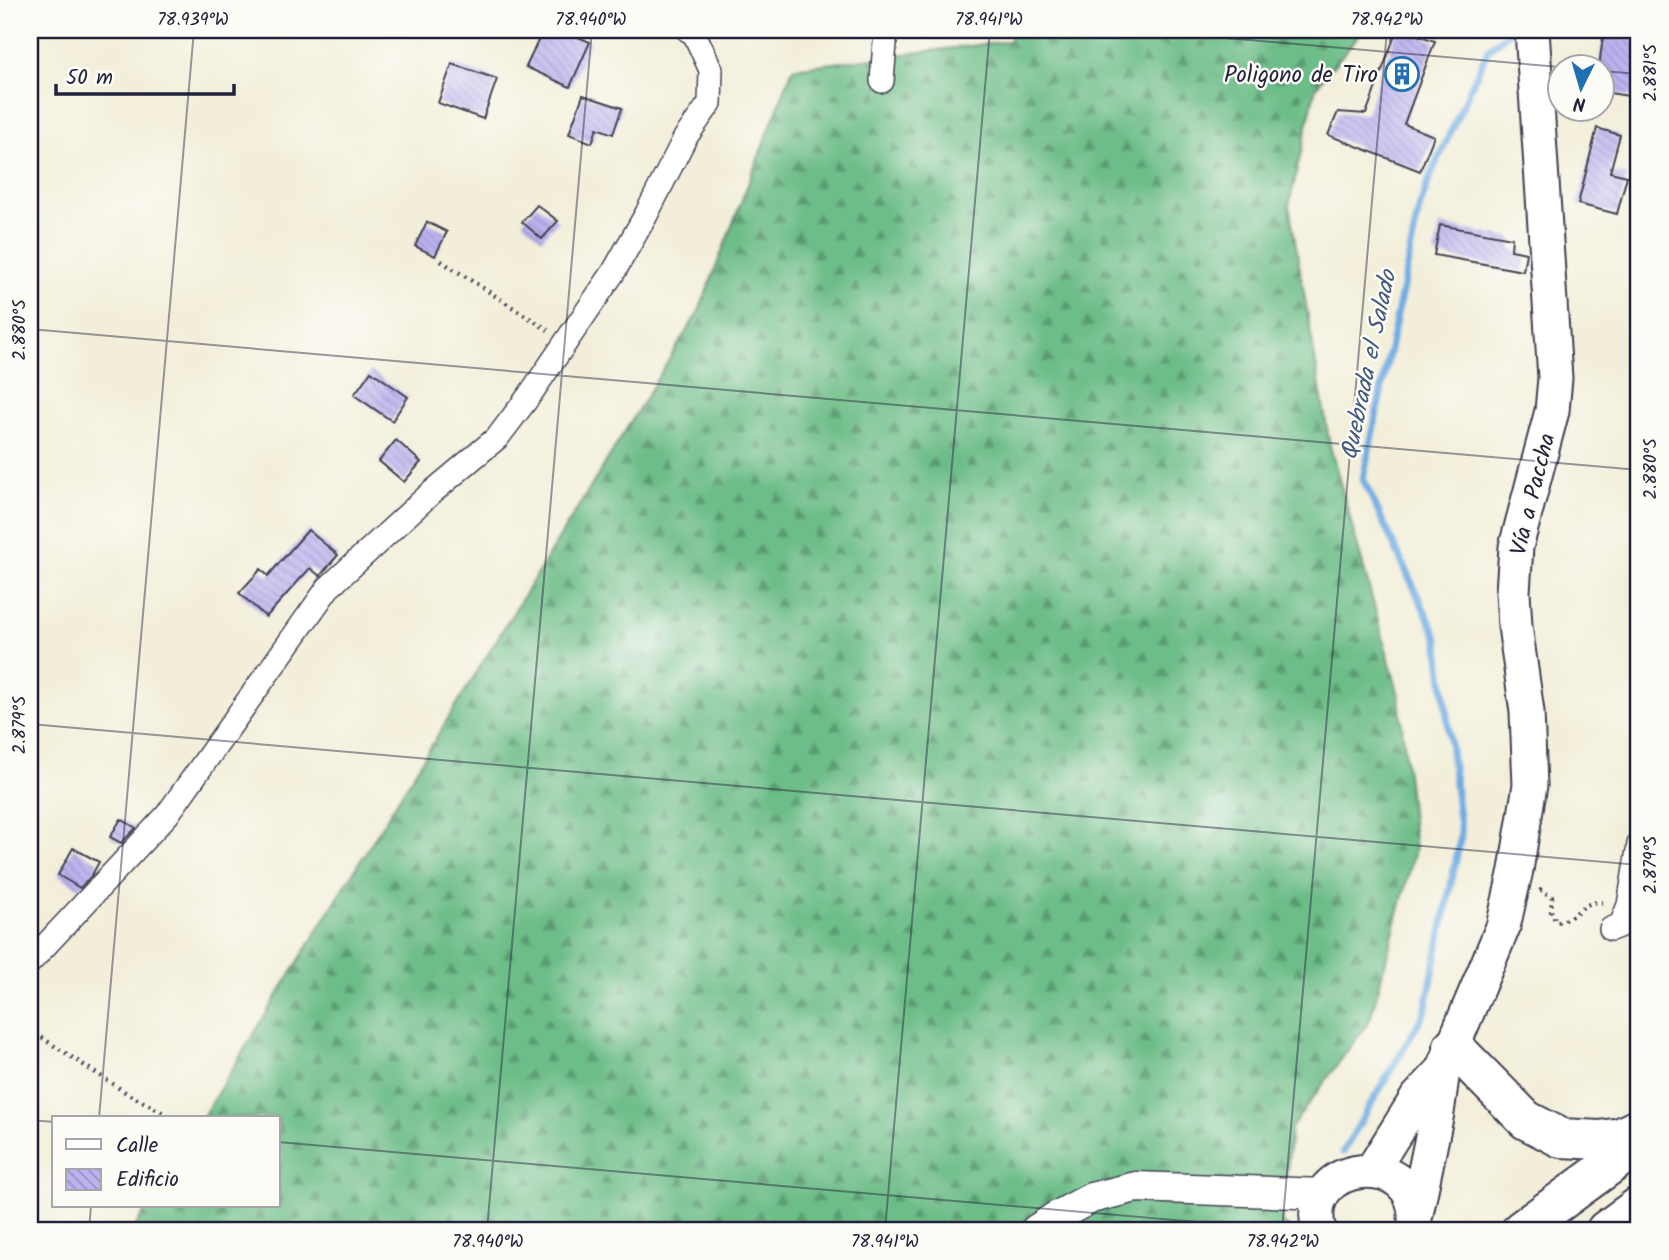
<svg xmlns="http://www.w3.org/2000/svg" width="1669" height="1260" font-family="Kalam,sans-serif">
<defs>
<pattern id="forest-firs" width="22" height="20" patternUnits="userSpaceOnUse" patternTransform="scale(1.75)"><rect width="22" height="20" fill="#6dbd88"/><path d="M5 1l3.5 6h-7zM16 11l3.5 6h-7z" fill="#599970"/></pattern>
<pattern id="building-back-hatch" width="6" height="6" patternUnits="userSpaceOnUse" patternTransform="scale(1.75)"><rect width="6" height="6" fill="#bbb3f0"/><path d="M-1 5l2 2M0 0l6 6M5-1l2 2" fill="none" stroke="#9891c4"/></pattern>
</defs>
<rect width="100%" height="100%" fill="#fdfcf7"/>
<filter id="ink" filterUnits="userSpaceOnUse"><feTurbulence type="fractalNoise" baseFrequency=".0143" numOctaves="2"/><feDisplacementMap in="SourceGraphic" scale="14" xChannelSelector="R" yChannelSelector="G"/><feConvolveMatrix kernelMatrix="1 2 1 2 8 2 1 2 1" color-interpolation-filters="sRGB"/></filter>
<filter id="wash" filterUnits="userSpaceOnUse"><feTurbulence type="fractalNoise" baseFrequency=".00686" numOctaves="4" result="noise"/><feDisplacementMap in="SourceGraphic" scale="28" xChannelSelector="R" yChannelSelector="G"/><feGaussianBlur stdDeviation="1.57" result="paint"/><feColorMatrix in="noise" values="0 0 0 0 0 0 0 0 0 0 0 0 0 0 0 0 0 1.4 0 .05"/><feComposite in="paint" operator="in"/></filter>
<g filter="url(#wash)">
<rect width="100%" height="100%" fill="#f2eed9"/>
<!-- forest -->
<path fill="url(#forest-firs)" stroke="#487062" stroke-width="2" d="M1012,30H1363L1316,87L1289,205L1330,446L1399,696L1415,850L1370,1020L1291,1128L1282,1222L1292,1230H133L148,1206H278V1118H202L699,311L793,68L1009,41Z"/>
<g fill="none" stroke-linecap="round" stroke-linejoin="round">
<!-- stream -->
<path stroke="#70ace2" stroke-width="7" d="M1343,1152L1425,1012L1461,835L1438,639L1363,479L1419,209L1430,177L1488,50L1511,30"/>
</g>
<g id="blocks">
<!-- building -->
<path fill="url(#building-back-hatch)" d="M543,30H562L590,42L570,87L526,67Z
M1397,30H1404L1435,41L1404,124L1434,136L1420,171L1328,135L1338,112L1366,114Z
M1604,30H1639V77L1636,97L1602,92V66H1600V59Z
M452,64L497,79L483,119L438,103Z
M583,95L622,108L613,134L597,128L592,143L569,134Z
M1597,128L1620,135L1610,172L1627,176L1617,214L1578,204Z
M537,205L558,221L542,239L522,222Z
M427,222L447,232L435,256L415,246Z
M1440,225L1512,238L1511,250L1526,253L1523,271L1434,255Z
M371,371L408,397L392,421L354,395Z
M396,440L421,462L404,482L379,461Z
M308,530L338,555L320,576L310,568L266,617L239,593L261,569L268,576Z
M121,819L136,828L121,843L110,837Z
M73,848L99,862L92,875L80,888L58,875Z"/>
</g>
</g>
<g filter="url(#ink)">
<use href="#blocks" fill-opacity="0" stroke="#414153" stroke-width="2"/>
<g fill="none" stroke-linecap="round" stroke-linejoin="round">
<!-- minor casing -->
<g stroke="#414153" stroke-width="26">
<path id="minor" d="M882,81L886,30
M1611,929L1621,925L1629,905L1639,844
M30,962L167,815L328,588L430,494L498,437L529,396L613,273L646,215L685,138L710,103L711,70L694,33L688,30"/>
</g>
<!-- tertiary casing -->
<g stroke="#414153" stroke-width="33">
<path id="tertiary" d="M1036,1230L1054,1218L1091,1198L1136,1187L1324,1194"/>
</g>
<!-- secondary casing -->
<g stroke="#414153" stroke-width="37">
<path id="secondary" d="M1372,1170L1417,1098L1443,1070
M1416,1214L1437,1113L1443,1070L1503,927L1516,870L1530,785L1527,712L1515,626L1513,592L1516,547L1552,411L1555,378L1532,30
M1319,1230C1299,1160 1420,1147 1415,1222"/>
</g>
<!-- trunk casing -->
<g stroke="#414153" stroke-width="42">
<path id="trunk" d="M1453,1046L1526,1120L1561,1138L1600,1140L1621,1137L1639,1128
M1521,1230L1639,1144
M1606,1230L1639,1206"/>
</g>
<!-- path -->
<path stroke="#414153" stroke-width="4.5" stroke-dasharray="2 5" stroke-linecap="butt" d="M441,261L548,330
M1540,891L1541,890L1552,897L1551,911L1556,922C1580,919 1579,898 1608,903
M30,1030L128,1094L173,1118"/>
<!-- minor -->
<use href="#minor" stroke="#fff" stroke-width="23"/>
<!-- tertiary -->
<use href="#tertiary" stroke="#fff" stroke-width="30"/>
<!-- secondary -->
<use href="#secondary" stroke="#fff" stroke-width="33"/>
<!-- trunk -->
<use href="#trunk" stroke="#fff" stroke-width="38"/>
</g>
</g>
<!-- ticks -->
<path fill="none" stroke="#22223b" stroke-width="2" stroke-opacity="0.45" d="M1133,30L1560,67M1602,71L1639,74M30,329L1639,470M30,724L1639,865M99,1118L194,30M30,1120L54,1122M278,1142L1288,1230M89,1230L91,1206M487,1230L592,30M885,1230L990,30M1282,1230L1387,30"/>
<!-- icons -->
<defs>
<g id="building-ring" transform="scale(1.75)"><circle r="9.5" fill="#fdfcf7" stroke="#1f6fb2" stroke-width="1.5"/><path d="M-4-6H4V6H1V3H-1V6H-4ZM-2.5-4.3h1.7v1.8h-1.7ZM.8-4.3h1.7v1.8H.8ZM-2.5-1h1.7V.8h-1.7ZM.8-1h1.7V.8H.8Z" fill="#1f6fb2"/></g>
</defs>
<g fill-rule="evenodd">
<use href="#building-ring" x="1402" y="74"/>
</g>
<g text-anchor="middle" stroke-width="5" stroke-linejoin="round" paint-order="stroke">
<!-- poi labels -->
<g font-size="23" fill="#22223b" stroke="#fdfcf7" text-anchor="end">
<text x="1378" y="82">Poligono de Tiro</text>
</g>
<!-- street labels -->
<g font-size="23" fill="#22223b" stroke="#fdfcf7">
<text transform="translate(1532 494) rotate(-76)" y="8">Vía a Paccha</text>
</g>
<!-- water labels -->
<g font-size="24" font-style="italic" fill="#41597e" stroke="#fdfcf7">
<text transform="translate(1368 365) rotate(-78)" y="8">Quebrada el Salado</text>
</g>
</g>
<!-- margin -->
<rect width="1669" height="1260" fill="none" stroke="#fdfcf7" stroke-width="77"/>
<!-- legend -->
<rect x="52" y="1116" width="228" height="91" fill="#fdfcf7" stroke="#a5a5ac" stroke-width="2"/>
<rect x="66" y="1139" width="35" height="10" fill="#ffffff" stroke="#a5a5ac" stroke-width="2"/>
<text x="116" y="1152" font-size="21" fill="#22223b">Calle</text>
<rect x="66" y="1169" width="35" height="21" fill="url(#building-back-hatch)" stroke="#a5a5ac" stroke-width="2"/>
<text x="116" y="1186" font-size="21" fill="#22223b">Edificio</text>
<!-- north arrow -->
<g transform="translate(1581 88) rotate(185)"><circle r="33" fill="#fdfcf7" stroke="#a5a5ac" stroke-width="2"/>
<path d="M0-5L12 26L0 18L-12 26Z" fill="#1f6fb2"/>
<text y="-10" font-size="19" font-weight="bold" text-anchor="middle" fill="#22223b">N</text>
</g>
<!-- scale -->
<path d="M56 84v10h178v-10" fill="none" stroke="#22223b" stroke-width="3.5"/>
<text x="66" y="84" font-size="21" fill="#22223b" stroke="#fdfcf7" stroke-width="5" paint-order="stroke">50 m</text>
<rect x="38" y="38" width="1592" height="1184" fill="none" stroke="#22223b" stroke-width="2.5"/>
<g font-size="18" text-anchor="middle" fill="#22223b">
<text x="193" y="25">78.939°W</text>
<text x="591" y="25">78.940°W</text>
<text x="989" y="25">78.941°W</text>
<text x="1387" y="25">78.942°W</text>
<text transform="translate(1650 73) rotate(-90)" y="6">2.881°S</text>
<text transform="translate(19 330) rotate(-90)" y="6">2.880°S</text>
<text transform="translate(1650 469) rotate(-90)" y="6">2.880°S</text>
<text transform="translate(19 725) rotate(-90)" y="6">2.879°S</text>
<text transform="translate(1650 865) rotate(-90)" y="6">2.879°S</text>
<text x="488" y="1247">78.940°W</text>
<text x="885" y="1247">78.941°W</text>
<text x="1283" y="1247">78.942°W</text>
</g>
</svg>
